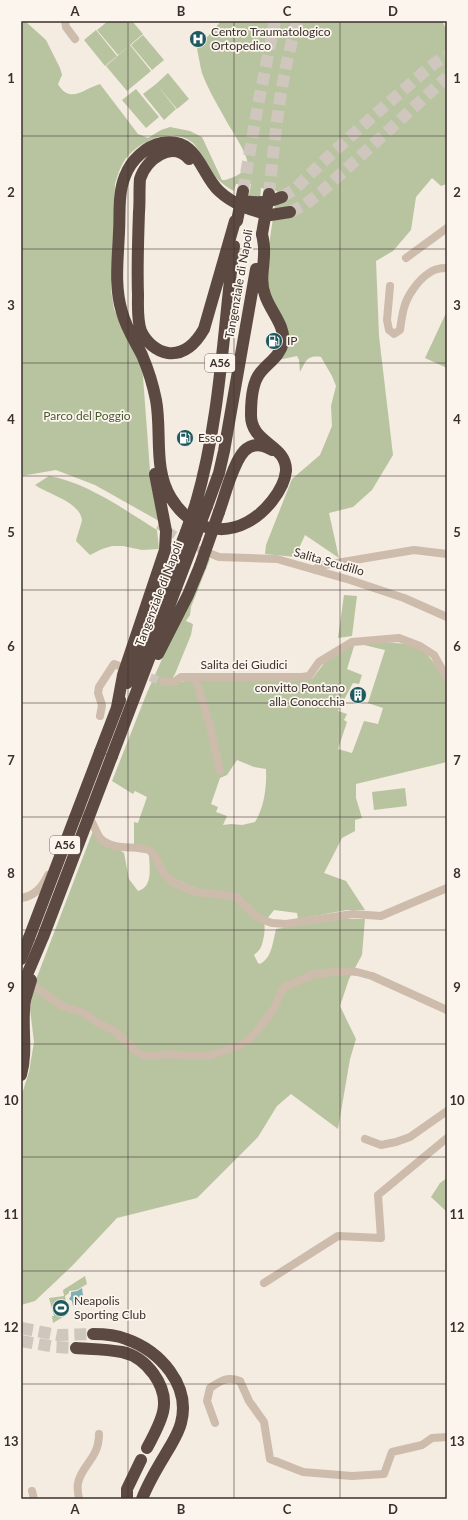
<svg xmlns="http://www.w3.org/2000/svg" width="468" height="1520" font-family="Lato,sans-serif">
<rect width="100%" height="100%" fill="#f4ebe1"/>
<!-- green -->
<path fill="#b8c4a0" fill-rule="evenodd" d="M21,21H25L46,40L60,68L62,75L58,84C70,105 85,88 100,84L138,134L148,138L161,130L170,127L190,131L202,137L222,180C228,181 249,171 248,164C246,150 229,127 223,115C216,102 207,87 202,73C200,66 199,57 197,49L221,21H442L447,30V184L441,186L432,178L416,197L411,230L393,251L376,261L379,336L393,455L372,490L353,507L329,513L339,558L305,535L295,557L265,554L266,545L292,479L320,455L332,426L331,406L336,386L332,376L321,357C307,355 306,361 300,372L299,360L297,356L278,360L284,351L264,279L277,191L261,188L260,201L248,200L251,184H236L234,191C220,184 211,173 203,159C200,154 197,147 193,143C173,127 143,139 128,156C121,164 118,174 115,184L111,290L114,309L140,359L143,377L151,484L159,521L95,485L56,470L21,476Z
M108,21H132L143,34L130,45L151,71L127,91L106,66L129,46L118,55L97,30Z
M96,30L117,56L105,66L84,40Z
M143,35L164,60L152,70L131,45Z
M168,73L189,99L177,109L156,84Z
M156,84L176,109L164,120L143,94Z
M136,89L159,117L146,128L122,100Z
M447,311V368L425,358Z
M49,476C86,482 125,510 157,530L159,549L142,550L123,546H112L102,549L90,555L76,541C77,536 82,522 82,520C80,502 48,494 35,485Z
M207,558L210,559L191,607L190,615L186,621L193,624L191,635L175,674L172,679L163,678L161,683L199,680L312,679L325,662L355,643L347,669L362,675L359,684L353,683L338,711L347,714L344,720L347,722L338,749L352,753L364,721L378,724L383,708L368,703L385,650L364,645V643C376,643 400,642 411,645C427,649 440,670 447,683V762L356,784V798L362,818L355,820V831L342,838L324,873L346,881L365,910H347L298,919L297,913L274,910L267,919L258,914L237,896L200,890L169,876L155,852L134,845V822L138,823L147,797L135,791L133,794L112,781L146,695ZM237,760L254,767L266,769C267,786 264,808 255,822L242,825L231,824L223,825L227,816L216,812L218,807L211,804L220,778L227,775Z
M344,595L357,596L352,636L338,638Z
M405,788L407,806L374,810L372,792Z
M93,831L124,853L129,879L138,891C154,887 149,865 149,853L170,883L190,894L231,898L264,924C266,928 263,943 261,947C260,950 256,953 254,955L258,963L260,964C272,958 273,941 276,929L342,919H365L362,955L349,979L340,1006L356,1039L350,1059L338,1129L291,1094L277,1106L258,1137L197,1198L117,1218L72,1266L35,1301L21,1305V1097L29,1072L34,1042L30,1009L32,990Z
M447,1178V1212L431,1197L440,1183Z
M85,1276L87,1284L77,1290L69,1291V1293L65,1296L68,1314L53,1323L52,1316H54L49,1298L64,1296L63,1290Z"/>
<!-- water -->
<path fill="#7fb0b2" d="M82,1288L84,1302L81,1304L73,1306L72,1301L69,1299L71,1296V1292L77,1291Z"/>
<g fill="none" stroke-linecap="round" stroke-linejoin="round">
<!-- minor-tunnel -->
<path stroke="#cfc6bd" stroke-width="8" stroke-dasharray="8 4" stroke-linecap="butt" d="M158,525L187,542
M139,673L163,682"/>
<!-- highway-tunnel -->
<path stroke="#cfc6bd" stroke-width="12" stroke-dasharray="12 6" stroke-linecap="butt" d="M243,191L258,105L275,21
M269,194C275,136 280,76 298,21
M282,197L295,189C329,155 365,123 401,92C416,80 430,64 447,56
M290,212L306,204L321,192L447,77
M21,1328L58,1335L93,1334
M21,1341L55,1347L76,1348"/>
<!-- minor -->
<path stroke="#cdbbac" stroke-width="8" d="M65,21L66,27L75,39
M406,258L447,228
M390,286L387,320L389,330L394,334L400,330C401,323 402,315 404,308C407,296 418,280 429,273C434,269 441,268 447,268
M201,550L219,557L277,559L350,580L404,598L447,617
M315,570L319,566L414,550L447,554
M195,677L210,726L220,771
M163,682H174L181,677H302L309,676L319,662L352,642L399,638L420,646L434,655L447,678
M100,716L102,705L98,693L99,687L114,664L119,666
M73,817C91,803 93,831 101,839C114,851 134,845 149,850L154,855L164,874L173,882L195,892L232,896L236,897L256,916L263,920L272,923L286,924L353,914L381,916L447,888
M21,898C35,896 42,887 48,875
M35,987L62,1006L87,1014L97,1023L115,1031L137,1052L143,1055L153,1056L172,1054L185,1056H209L241,1045L252,1037L268,1017L275,1007L281,992L285,987L314,974L346,971L357,972L372,976L447,1010
M365,1139L381,1145L396,1142L410,1137L447,1111
M264,1283L338,1236L381,1238L378,1195L447,1138
M215,1423L207,1401L210,1388C220,1381 227,1376 240,1381L249,1401L264,1422L270,1459L303,1472L352,1476L384,1474L392,1452L422,1445L432,1438L447,1437
M32,1491L34,1499
M79,1499C78,1494 77,1488 78,1483C82,1464 99,1459 99,1434"/>
<!-- highway -->
<path stroke="#5c4a42" stroke-width="12" d="M189,159C172,140 146,159 140,179C139,190 140,201 139,212C138,240 137,267 138,295C138,307 137,320 141,331C146,342 156,351 168,353C185,355 196,343 204,329L235,221
M241,200C256,204 268,203 282,197
M264,216L290,212
M262,234C263,239 264,244 264,248C265,265 259,279 265,295C270,311 286,326 283,343C280,356 268,363 260,373C252,383 251,401 251,414C250,444 287,444 286,471C285,482 279,492 272,501C243,538 197,540 171,498C153,469 162,432 156,400C153,385 148,369 142,355C135,341 126,328 122,312C114,287 118,258 119,232C120,214 118,193 125,176C131,160 146,146 162,143C198,137 200,173 219,191C234,205 251,210 270,215
M196,503C220,420 223,332 234,246
M207,506L219,473L224,451L256,269
M219,512C223,501 226,490 230,479C237,460 246,434 272,450
M158,654L188,595L200,566
M127,683L186,532
M117,707L123,675L165,550L166,531L155,474
M100,752L120,700
M112,756L195,538
M21,959L29,938
M21,1075C28,1050 21,1025 25,1000
M93,1334C105,1334 116,1335 126,1339C160,1351 191,1385 181,1423C179,1431 175,1438 171,1445C161,1462 149,1480 142,1499
M76,1348C91,1349 107,1349 122,1352C146,1357 169,1386 163,1412C160,1424 153,1437 147,1448
M127,1499V1489L141,1460"/>
<!-- highway-bridge -->
<path stroke="#5c4a42" stroke-width="12" d="M237,221L243,191
M262,234L269,194
M186,532L196,503
M195,538L207,506
M200,566L219,512
M29,938L100,752
M21,989L43,937L112,756
M25,1000L31,980"/>
</g>
<!-- grid -->
<path fill="none" stroke="#3b302b" stroke-width="1" stroke-opacity="0.55" d="M128,21V1499M234,21V1499M340,21V1499M21,136H447M21,249H447M21,363H447M21,476H447M21,590H447M21,703H447M21,817H447M21,930H447M21,1044H447M21,1157H447M21,1271H447M21,1384H447"/>
<!-- icons -->
<defs>
<g id="hospital-disc" transform="scale(0.9)"><circle r="9.5" fill="#1f5a5e" stroke="#fbf5ee"/><path d="M-5-5h3v3.5h4V-5h3V5h-3V1.5h-4V5h-3Z" fill="#fff"/></g>
<g id="fuel-disc" transform="scale(0.9)"><circle r="9.5" fill="#1f5a5e" stroke="#fbf5ee"/><path d="M-5.5-6h7V0h2V4h1.3V-2.5L3-4.5l.8-.8L6-3V5H2.5V1h-1V6h-7ZM-4.2-4.7v3.2H.2V-4.7Z" fill="#fff"/></g>
<g id="building-disc" transform="scale(0.9)"><circle r="9.5" fill="#1f5a5e" stroke="#fbf5ee"/><path d="M-4-6H4V6H1V3H-1V6H-4ZM-2.5-4.3h1.7v1.8h-1.7ZM.8-4.3h1.7v1.8H.8ZM-2.5-1h1.7V.8h-1.7ZM.8-1h1.7V.8H.8Z" fill="#fff"/></g>
<g id="stadium-disc" transform="scale(0.9)"><circle r="9.5" fill="#1f5a5e" stroke="#fbf5ee"/><path d="M0-5a6.5 5 0 1 0 0 10a6.5 5 0 1 0 0-10ZM-3.5-1.8h7v3.6h-7Z" fill="#fff"/></g>
</defs>
<g fill-rule="evenodd">
<use href="#hospital-disc" x="198" y="39"/>
<use href="#fuel-disc" x="274" y="341"/>
<use href="#fuel-disc" x="185" y="438"/>
<use href="#building-disc" x="358" y="695"/>
<use href="#stadium-disc" x="61" y="1308"/>
</g>
<g text-anchor="middle" stroke-width="3.5" stroke-linejoin="round" paint-order="stroke">
<!-- shield labels -->
<g fill="#fbf5ee" stroke="#756b66" stroke-width="1">
<rect x="205" y="354" width="30" height="18" rx="3"/>
<rect x="50" y="836" width="30" height="18" rx="3"/>
</g>
<g font-size="11" font-weight="bold" fill="#3b302b">
<text x="220" y="367">A56</text>
<text x="65" y="849">A56</text>
</g>
<!-- poi labels -->
<g font-size="12" fill="#3b302b" stroke="#fbf5ee" text-anchor="start">
<text x="211" y="36">Centro Traumatologico<tspan x="211" dy="14">Ortopedico</tspan></text>
<text x="287" y="345">IP</text>
<text x="198" y="442">Esso</text>
<text x="345" y="692" text-anchor="end">convitto Pontano<tspan x="345" dy="14">alla Conocchia</tspan></text>
<text x="74" y="1305">Neapolis<tspan x="74" dy="14">Sporting Club</tspan></text>
</g>
<!-- street labels -->
<g font-size="12" fill="#3b302b" stroke="#fbf5ee">
<text transform="translate(239 284) rotate(-80)" y="4">Tangenziale di Napoli</text>
<text transform="translate(329 562) rotate(16)" y="4">Salita Scudillo</text>
<text transform="translate(159 594) rotate(-69)" y="4">Tangenziale di Napoli</text>
<text x="244" y="669">Salita dei Giudici</text>
</g>
<!-- park labels -->
<g font-size="12" fill="#4a5a2e" stroke="#fbf5ee">
<text x="87" y="420">Parco del Poggio</text>
</g>
</g>
<!-- border -->
<rect width="468" height="1520" fill="none" stroke="#fbf5ee" stroke-width="44"/>
<rect x="22" y="22" width="424" height="1476" fill="none" stroke="#3b302b" stroke-width="1.5"/>
<g font-size="13" text-anchor="middle" font-weight="bold" fill="#3b302b">
<text x="75" y="16">A</text>
<text x="181" y="16">B</text>
<text x="287" y="16">C</text>
<text x="393" y="16">D</text>
<text x="11" y="83">1</text>
<text x="457" y="83">1</text>
<text x="11" y="197">2</text>
<text x="457" y="197">2</text>
<text x="11" y="310">3</text>
<text x="457" y="310">3</text>
<text x="11" y="424">4</text>
<text x="457" y="424">4</text>
<text x="11" y="537">5</text>
<text x="457" y="537">5</text>
<text x="11" y="651">6</text>
<text x="457" y="651">6</text>
<text x="11" y="765">7</text>
<text x="457" y="765">7</text>
<text x="11" y="878">8</text>
<text x="457" y="878">8</text>
<text x="11" y="992">9</text>
<text x="457" y="992">9</text>
<text x="11" y="1105">10</text>
<text x="457" y="1105">10</text>
<text x="11" y="1219">11</text>
<text x="457" y="1219">11</text>
<text x="11" y="1332">12</text>
<text x="457" y="1332">12</text>
<text x="11" y="1446">13</text>
<text x="457" y="1446">13</text>
<text x="75" y="1514">A</text>
<text x="181" y="1514">B</text>
<text x="287" y="1514">C</text>
<text x="393" y="1514">D</text>
</g>
</svg>
